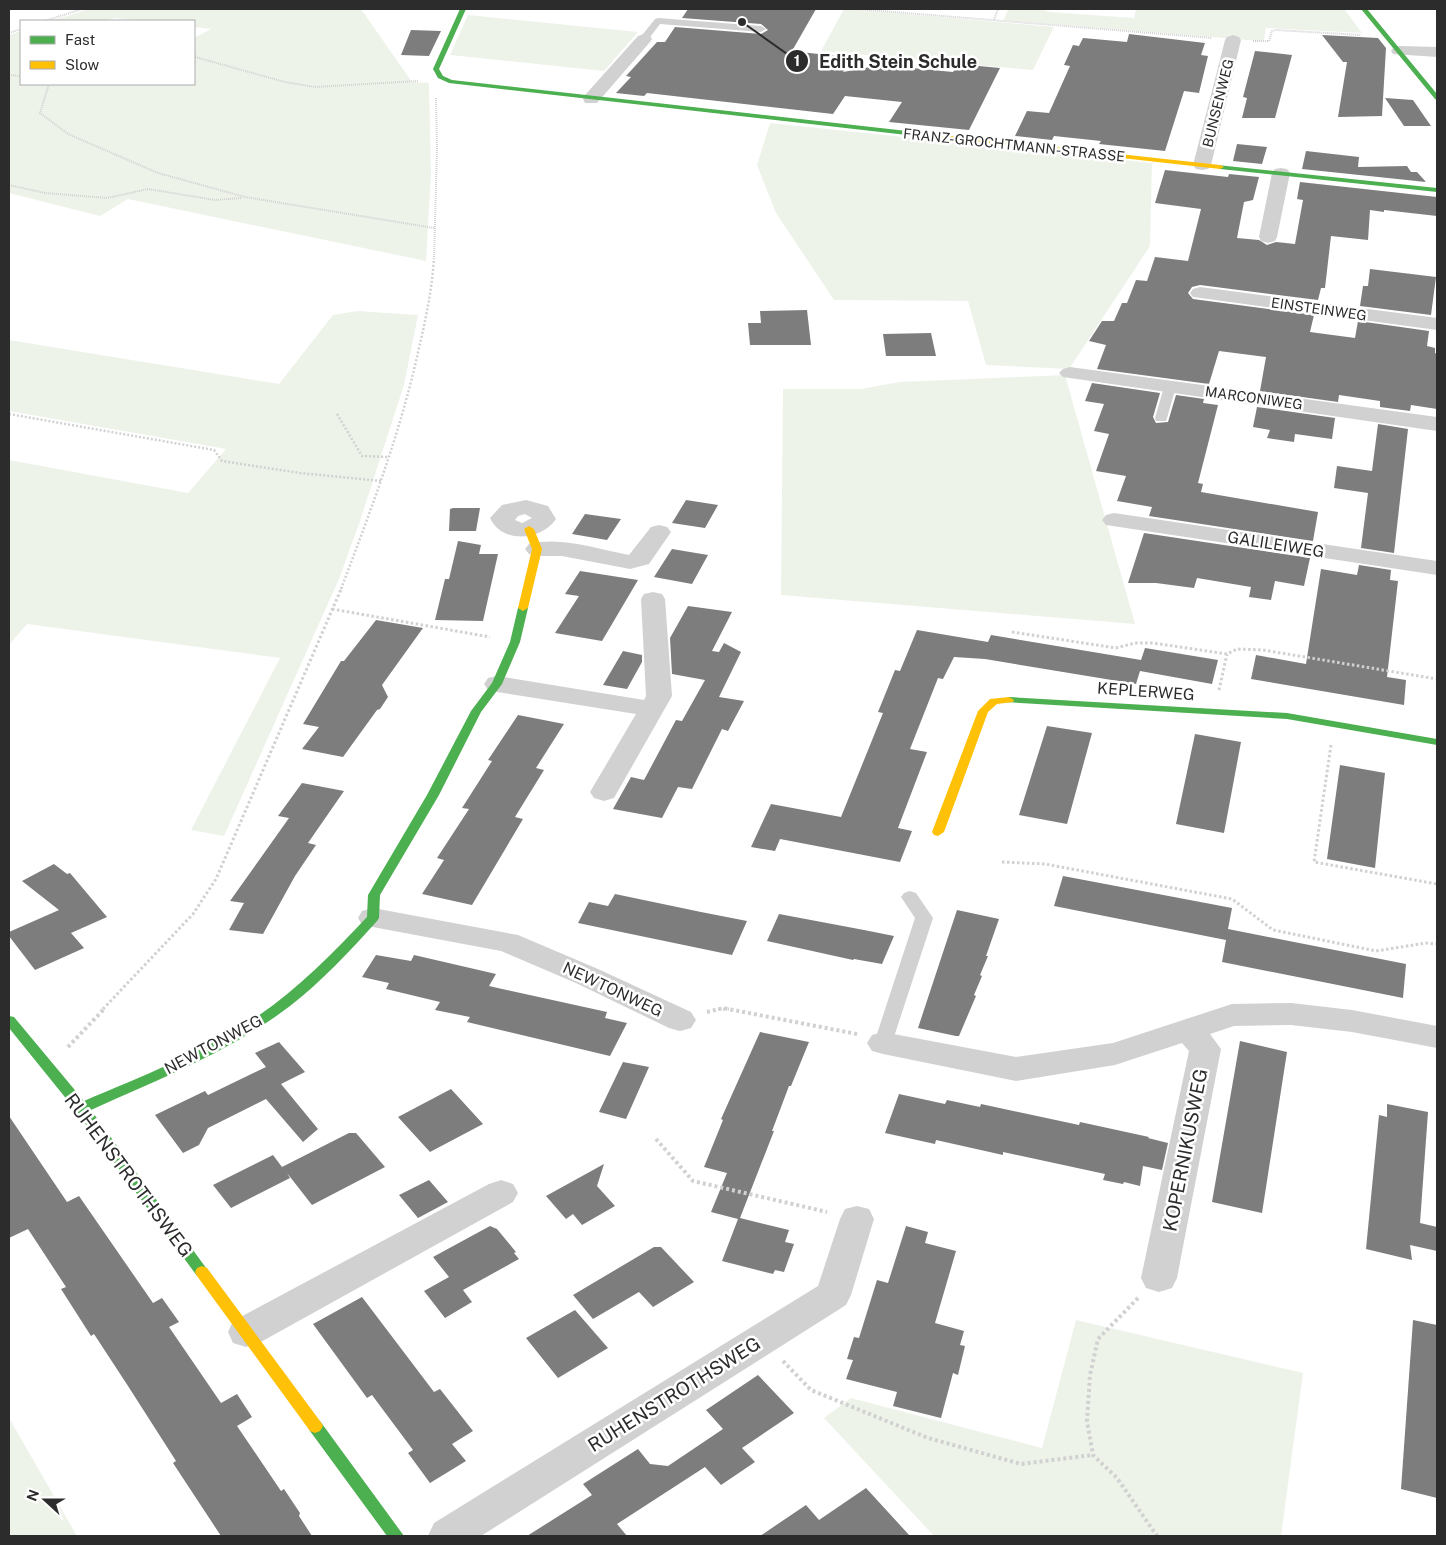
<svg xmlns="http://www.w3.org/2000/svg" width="1446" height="1545" font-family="'Public Sans',sans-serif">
<rect width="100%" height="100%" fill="#fff"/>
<!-- green -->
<path fill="#eef3ea" d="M89,9H361L412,82L429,83L431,175L426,261L128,199L100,216L9,193V35L21,31V84H194V38L211,29L194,27V21H145L115,18L103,21H51Z
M844,9H847L1054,27L1033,70L821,51Z
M1008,9H1041L1050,12L1134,18L1136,9H1325L1345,10L1362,33L1266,28L1264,40L1260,41L1004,20Z
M468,15L638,32L604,71L450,55Z
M770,123L1152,163L1150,246L1069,369L986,365L968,301L834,300L776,213L757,165Z
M357,311L418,315L404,385L360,521L339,579L224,836L191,830L280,658L27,624L9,645V460L188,493L226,449L9,411V340L279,384L333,315Z
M1065,375L1135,624L781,595L783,389H861L899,382Z
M1076,1320L1303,1373L1281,1536H934L824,1418L851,1398L1042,1448Z
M9,1418L77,1536H9Z"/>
<!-- building -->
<path fill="#7d7d7d" d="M688,9H816L792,51L854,58L843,72L881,65L953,72L958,64L1000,68L969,130L889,122L902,102L845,96L833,114L647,93L644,96L616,93L631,77L626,76L657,42H665L675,27L761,34L768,30L761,24L682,18Z
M411,30L441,31L429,56L401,55Z
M1129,34L1205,43L1201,55L1208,56L1199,93L1184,91L1165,151L1099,144L1101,141L1054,136L1052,140L1015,136L1027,111L1049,113L1070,66L1064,65L1073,45L1079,46L1083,38L1127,42Z
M1322,35L1378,38L1386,48L1382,116L1338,117L1347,62H1343Z
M1255,51L1292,55L1275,118H1242L1247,98L1243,97Z
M1385,98L1413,100L1431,126H1404Z
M1237,144L1267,147L1262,164L1233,161Z
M1306,151L1359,157L1358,167L1407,166L1411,172H1417L1426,182L1302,169Z
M1165,170L1228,177L1229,174L1259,177L1253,200L1244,202L1237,238L1259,240L1267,245L1276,242L1295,244L1303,200L1297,199L1300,182L1437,197V216L1384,210V212L1370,210L1368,240L1331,236L1325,288H1321L1318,300L1200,285L1192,287L1188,293L1193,299L1314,315L1310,332L1355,338L1358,321L1429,331L1427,346L1435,348V353L1437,354V409L1411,405L1410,411L1380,407V401L1339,395L1338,402L1260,391L1266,357L1219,351L1209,384L1097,369L1106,345L1089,341L1102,321H1114L1122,303H1127L1136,280L1147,281L1155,257L1188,261L1201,209L1155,203Z
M1370,269L1436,277L1431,315L1360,306L1363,286H1368Z
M807,310L811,345H750L748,323H761L760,311Z
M931,333L936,356H886L883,334Z
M1092,383L1160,393L1153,417L1156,423L1168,422L1176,395L1204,399L1203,403L1218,405L1198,483L1203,484L1201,492L1318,512L1313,541L1149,516L1152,507L1117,501L1126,476L1096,471L1109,434L1094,431L1104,404L1085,401Z
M1257,407L1335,418L1332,439L1295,434L1294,442L1267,438L1270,430L1253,427Z
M1378,424L1408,429L1394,553L1361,548L1368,493L1334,488L1337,466L1372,471Z
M686,500L718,505L705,528L672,523Z
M453,508H480L476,531H449L450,509Z
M585,514L621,519L607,540L572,534Z
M1144,533L1310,558L1304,586L1275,581L1271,600L1249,597L1251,587L1197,578L1194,588L1156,583H1128Z
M458,541L481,545L479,554H498L483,621L435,620L445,579H449Z
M672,549L708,555L692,584L654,577Z
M1359,565L1391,570L1390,580L1398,581L1387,677L1406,680L1404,705L1251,679L1256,655L1306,664L1321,569L1357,575Z
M580,571L638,580L602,641L555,633L579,596L565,594Z
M688,606L732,612L712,651L719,652L724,643L741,652L719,697L744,701L728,731L722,729L692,789L678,787L662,818L613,809L631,777L644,780L676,720L682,721L705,680L672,674L670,638Z
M376,620L423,628L382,685L388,697L380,709L377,710L343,757L302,749L319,727L303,724L341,661H344Z
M917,630L988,642L991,635L1141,660L1145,648L1218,660L1212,684L1140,671L1136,684L985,659L954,657L943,679L938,678L910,749L927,752L898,828L912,831L900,862L780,839L775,851L751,847L771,804L841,817L883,713L878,712L895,670L900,671Z
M623,651L642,655V662L627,689L603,685Z
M518,715L564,724L536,768L544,770L515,817L523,819L472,905L422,894L444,860L437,858L469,809L462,808L492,761L488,760Z
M1047,726L1092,733L1067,824L1019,815Z
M1195,734L1241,742L1224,833L1176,824Z
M1340,765L1385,773L1375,868L1327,859Z
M302,783L344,791L308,843L316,845L295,876L263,934L229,930L244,903L230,901L289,818L278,816Z
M54,864L67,874L70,873L107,917L71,933L84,948L35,970L9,936V932L59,910L22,881Z
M1063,876L1232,908L1228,929L1406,964L1403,998L1222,962L1226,940L1054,906Z
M615,894L701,912L747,921L732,955L578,923L589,902L608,906Z
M957,910L999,919L986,956H988L980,975L982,976L974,995L976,996L959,1036H956L918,1028Z
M779,914L864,930L894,936L882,964L854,959L853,960L767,941Z
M376,955L411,961L414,955L496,974L489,986L607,1012L605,1018L627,1023L610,1056L467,1022L470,1017L435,1010L440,1002L386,989L389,983L362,977Z
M760,1032L809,1042L791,1086H789L772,1131H774L740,1218L789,1230L785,1242L794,1244L784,1272L775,1270L773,1274L722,1261L738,1219L711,1212L727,1173L704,1167L723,1120L721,1119Z
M1240,1041L1287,1052L1262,1213L1212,1202Z
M279,1042L305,1072L281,1084L318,1129L303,1142L266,1099L208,1128L199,1145L183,1153L155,1115L205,1091L208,1095L266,1067L255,1053Z
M623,1062L649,1067L626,1119L599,1112Z
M451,1089L483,1124L430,1152L398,1117Z
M899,1094L945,1104L947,1100L980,1107L981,1104L1079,1125L1080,1122L1149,1137L1148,1138L1168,1143L1162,1170L1143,1166L1140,1186L1124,1182L1123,1184L1103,1180L1105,1174L1003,1152V1155L936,1140L935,1144L885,1133Z
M1387,1104L1428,1112L1420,1223L1437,1227V1251L1410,1245L1412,1260L1366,1249L1379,1115L1387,1117Z
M9,1116L67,1202L79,1196L153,1303L162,1298L179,1322L169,1327L221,1403L237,1394L252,1417L237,1426L281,1491L284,1489L300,1513L299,1516L312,1536H221L173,1463L176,1461L128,1386L94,1334L91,1336L61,1289L66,1287L28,1229L9,1238Z
M349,1133H356L385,1167L312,1205L287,1173L290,1178L231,1208L213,1185L273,1155L282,1167Z
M604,1164L597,1186L615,1206L582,1225L573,1214L566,1219L546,1196Z
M429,1180L448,1202L418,1218L399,1195Z
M490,1226L497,1229L516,1252L514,1253L519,1259L463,1290L472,1302L445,1318L424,1291L449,1277L433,1257Z
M906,1226L928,1232L925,1243L956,1251L935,1323L964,1331L960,1345L965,1346L958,1375L953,1373L941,1418L893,1406L897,1392L846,1379L853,1360L847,1359L854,1337L859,1338L877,1280L888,1283Z
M654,1247H661L694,1282L653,1307L639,1292L593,1319L573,1295Z
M362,1297L434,1392L440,1389L473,1431L452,1444L466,1461L430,1483L408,1453L413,1450L372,1395L367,1398L313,1324Z
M575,1310L608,1348L558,1378L526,1338Z
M1413,1320L1437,1325V1498L1401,1489Z
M758,1375L794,1413L742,1448L755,1462L721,1485L705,1467L617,1524L627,1536H527L592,1495L583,1484L638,1449L650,1464L668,1466L723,1429L706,1410Z
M866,1488L910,1536H760L806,1505L819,1520Z"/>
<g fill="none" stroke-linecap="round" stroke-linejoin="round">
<!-- path-far3 -->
<path stroke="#d1d1d1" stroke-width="2" stroke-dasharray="1 1" stroke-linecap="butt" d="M857,9L1212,38
M994,20L998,9
M45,21L82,9
M9,33L21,29
M1253,41H1269L1272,31L1276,30L1361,35
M194,51L195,57L285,82L315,87L418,81
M9,75L21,76
M49,84L40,113L68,134L158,173L245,197L434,228
M9,185L45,193L107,198L148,189L215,200L242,198
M434,259L437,149L436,98"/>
<!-- path-far2 -->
<path stroke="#d1d1d1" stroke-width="2.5" stroke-dasharray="2 2" stroke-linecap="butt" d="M9,414L214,450L222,461L300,473L381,481
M337,414L362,456L388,457
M341,589C371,510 401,431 419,348C426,318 432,289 434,258"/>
<!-- path-far1 -->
<path stroke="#d1d1d1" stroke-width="3" stroke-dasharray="2.5 2.5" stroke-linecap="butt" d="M332,609L490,637
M1012,632L1116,648L1135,643H1153L1227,654L1237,649L1263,650L1437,679
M1219,690L1227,654
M1331,745L1314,862L1437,884
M1002,862L1045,864L1232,899L1273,930L1376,951L1426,943L1437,944
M103,1009L193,914L216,879L342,587
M718,1009H729"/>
<!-- path -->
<path stroke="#d1d1d1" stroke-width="4" stroke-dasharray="3 3" stroke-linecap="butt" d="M707,1012L723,1008L857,1034
M68,1047L105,1008
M656,1139L693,1181L827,1212
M1138,1298L1098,1339L1090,1375L1087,1421L1093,1455L1117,1478L1157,1536
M783,1361L811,1390L928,1438L1021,1464L1093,1455"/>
<!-- lane -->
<path fill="#d1d1d1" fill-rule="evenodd" d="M658,18L761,26L766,29L761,32L660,24L647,41H641L639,39L655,19Z
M1170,383L1176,387L1167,418L1166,421H1156L1155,418L1164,387Z
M910,891L916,893L933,918L892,1043L890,1048L883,1050L876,1048L874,1043L915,918L901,897L904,893Z"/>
<!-- street -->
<path fill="#d1d1d1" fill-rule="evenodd" d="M644,34L650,36L652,39L650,42L597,103H585L583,99L585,95L638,36Z
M1233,35L1239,37L1241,40L1211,165L1208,169L1202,170L1196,169L1193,165L1225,40L1227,37Z
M1399,46L1437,47V57L1393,54L1391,51L1393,48Z
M1281,168L1287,169L1290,173L1277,237L1275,241L1268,243L1261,241L1259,237L1272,173L1275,169Z
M1200,287L1437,318V330L1193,297L1190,293L1193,289Z
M1070,367L1437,417V431L1063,377L1059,373L1063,369Z
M526,500L548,506L556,519C541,541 502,544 490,518L502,505ZM525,514L532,518L522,523L515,520L518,516Z
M1114,513L1437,561V575L1106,525L1102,520L1106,515Z
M659,525L667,527L671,532L649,564L630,569L562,556H537L529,554L525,549L529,544C561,536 597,549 629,555L651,527Z
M653,592L662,594L665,599L672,696L614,798L604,801L594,798L590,792L636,714L497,692L488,690L484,684L488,678L497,676L644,700L646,696L641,599L644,594Z
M373,908L518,935L598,969L691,1012L696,1020L691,1028L680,1031L669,1028L576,983L501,951L362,925L358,918L362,911Z
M1291,1003L1352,1010L1437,1026V1048L1352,1032L1291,1025L1234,1026L1210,1034L1221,1049L1177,1278L1172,1288L1159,1292L1146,1288L1141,1278L1189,1051L1182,1043L1115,1065L1016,1081L883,1054L872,1051L867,1043L872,1035L883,1032L1016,1057L1113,1043L1232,1004Z
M501,1180L513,1184L518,1193L513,1202L259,1343L246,1347L233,1343L228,1332L233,1321L489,1184Z
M857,1206L869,1209L874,1219L851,1295L846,1305L481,1536H428L434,1523L818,1286L840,1219L845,1209Z"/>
<!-- fast -->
<path fill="#4caf50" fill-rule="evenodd" d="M460,9H466L439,69L443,76L452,80L907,131L911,133L907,135L449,83L438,78L433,69Z
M1361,9H1367L1437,94V100L1435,99Z
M1217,165L1437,188V192L1220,169L1216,167Z
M523,605L528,608L520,642L502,684L481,712L439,795L380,895L379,918L377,921C350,951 322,981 290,1006C230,1052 159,1079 91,1110L209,1272L207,1276L202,1278L197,1276L77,1112L9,1028V1016L14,1017L84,1101C143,1076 204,1052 258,1016C299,988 333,953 367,917L368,895L427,795L471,711L492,683L510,642L518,608Z
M1009,697L1287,713L1437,739V745L1287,719L1005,702L1004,700Z
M315,1419L320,1421L404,1536H387L310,1431L307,1426L310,1421Z"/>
<!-- slow -->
<path fill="#ffc107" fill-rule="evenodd" d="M907,131L1220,165L1224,167L1220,169L905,134V132Z
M529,526L534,529L542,549L528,608L523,611L518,608L532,549L524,529Z
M1009,697L1014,700L1013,702L997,704L988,712L944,832L938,836L934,835L932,832L978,711L990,699Z
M202,1266L207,1268L320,1421L323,1426L320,1431L315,1433L310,1431L197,1276L195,1272L197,1268Z"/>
</g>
<g text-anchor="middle" stroke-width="5" stroke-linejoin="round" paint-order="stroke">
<!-- far-street labels -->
<g font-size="14" fill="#2c2c2c" stroke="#fff">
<text transform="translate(1218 103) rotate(-76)" y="5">BUNSENWEG</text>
<text transform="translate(1014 145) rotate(6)" y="5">FRANZ-GROCHTMANN-STRASSE</text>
<text transform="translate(1319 309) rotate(8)" y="5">EINSTEINWEG</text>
<text transform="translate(1254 398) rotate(8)" y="5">MARCONIWEG</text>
</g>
<!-- street labels -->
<g font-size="16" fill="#2c2c2c" stroke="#fff">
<text transform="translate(1276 544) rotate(9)" y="6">GALILEIWEG</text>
<text transform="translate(1146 691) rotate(4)" y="6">KEPLERWEG</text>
<text transform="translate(613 989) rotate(25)" y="6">NEWTONWEG</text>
<text transform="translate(213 1044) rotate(-28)" y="6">NEWTONWEG</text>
</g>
<!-- near-street labels -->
<g font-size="19" fill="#2c2c2c" stroke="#fff">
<text transform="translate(1185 1150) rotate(-79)" y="7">KOPERNIKUSWEG</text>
<text transform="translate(129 1175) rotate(53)" y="7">RUHENSTROTHSWEG</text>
<text transform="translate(674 1394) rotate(-32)" y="7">RUHENSTROTHSWEG</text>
</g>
</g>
<!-- callouts -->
<path fill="none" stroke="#2c2c2c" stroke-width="2" d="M742 22L797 61"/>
<g fill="#2c2c2c" stroke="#fff" stroke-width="2">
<circle cx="742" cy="22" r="5"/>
<circle cx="797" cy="61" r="12"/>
</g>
<g font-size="15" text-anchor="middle" font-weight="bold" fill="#fff">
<text x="797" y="66">1</text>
</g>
<g font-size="18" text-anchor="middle" font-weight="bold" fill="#2c2c2c" stroke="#fff" stroke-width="5" stroke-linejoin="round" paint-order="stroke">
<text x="898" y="68">Edith Stein Schule</text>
</g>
<!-- border -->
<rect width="1446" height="1545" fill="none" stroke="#2c2c2c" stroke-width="20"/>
<!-- legend -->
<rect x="20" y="20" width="175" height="65" fill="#ffffff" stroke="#ababab"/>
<rect x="30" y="36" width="25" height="8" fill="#4caf50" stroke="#ababab"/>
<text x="65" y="45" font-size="15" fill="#2c2c2c">Fast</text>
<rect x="30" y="61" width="25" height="8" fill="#ffc107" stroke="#ababab"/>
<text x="65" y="70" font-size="15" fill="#2c2c2c">Slow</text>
<!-- north arrow -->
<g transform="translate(45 1500) rotate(291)" stroke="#ffffff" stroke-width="4" paint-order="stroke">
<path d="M0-4L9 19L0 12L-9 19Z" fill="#2c2c2c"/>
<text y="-8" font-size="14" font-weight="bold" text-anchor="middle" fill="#2c2c2c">N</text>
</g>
</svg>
